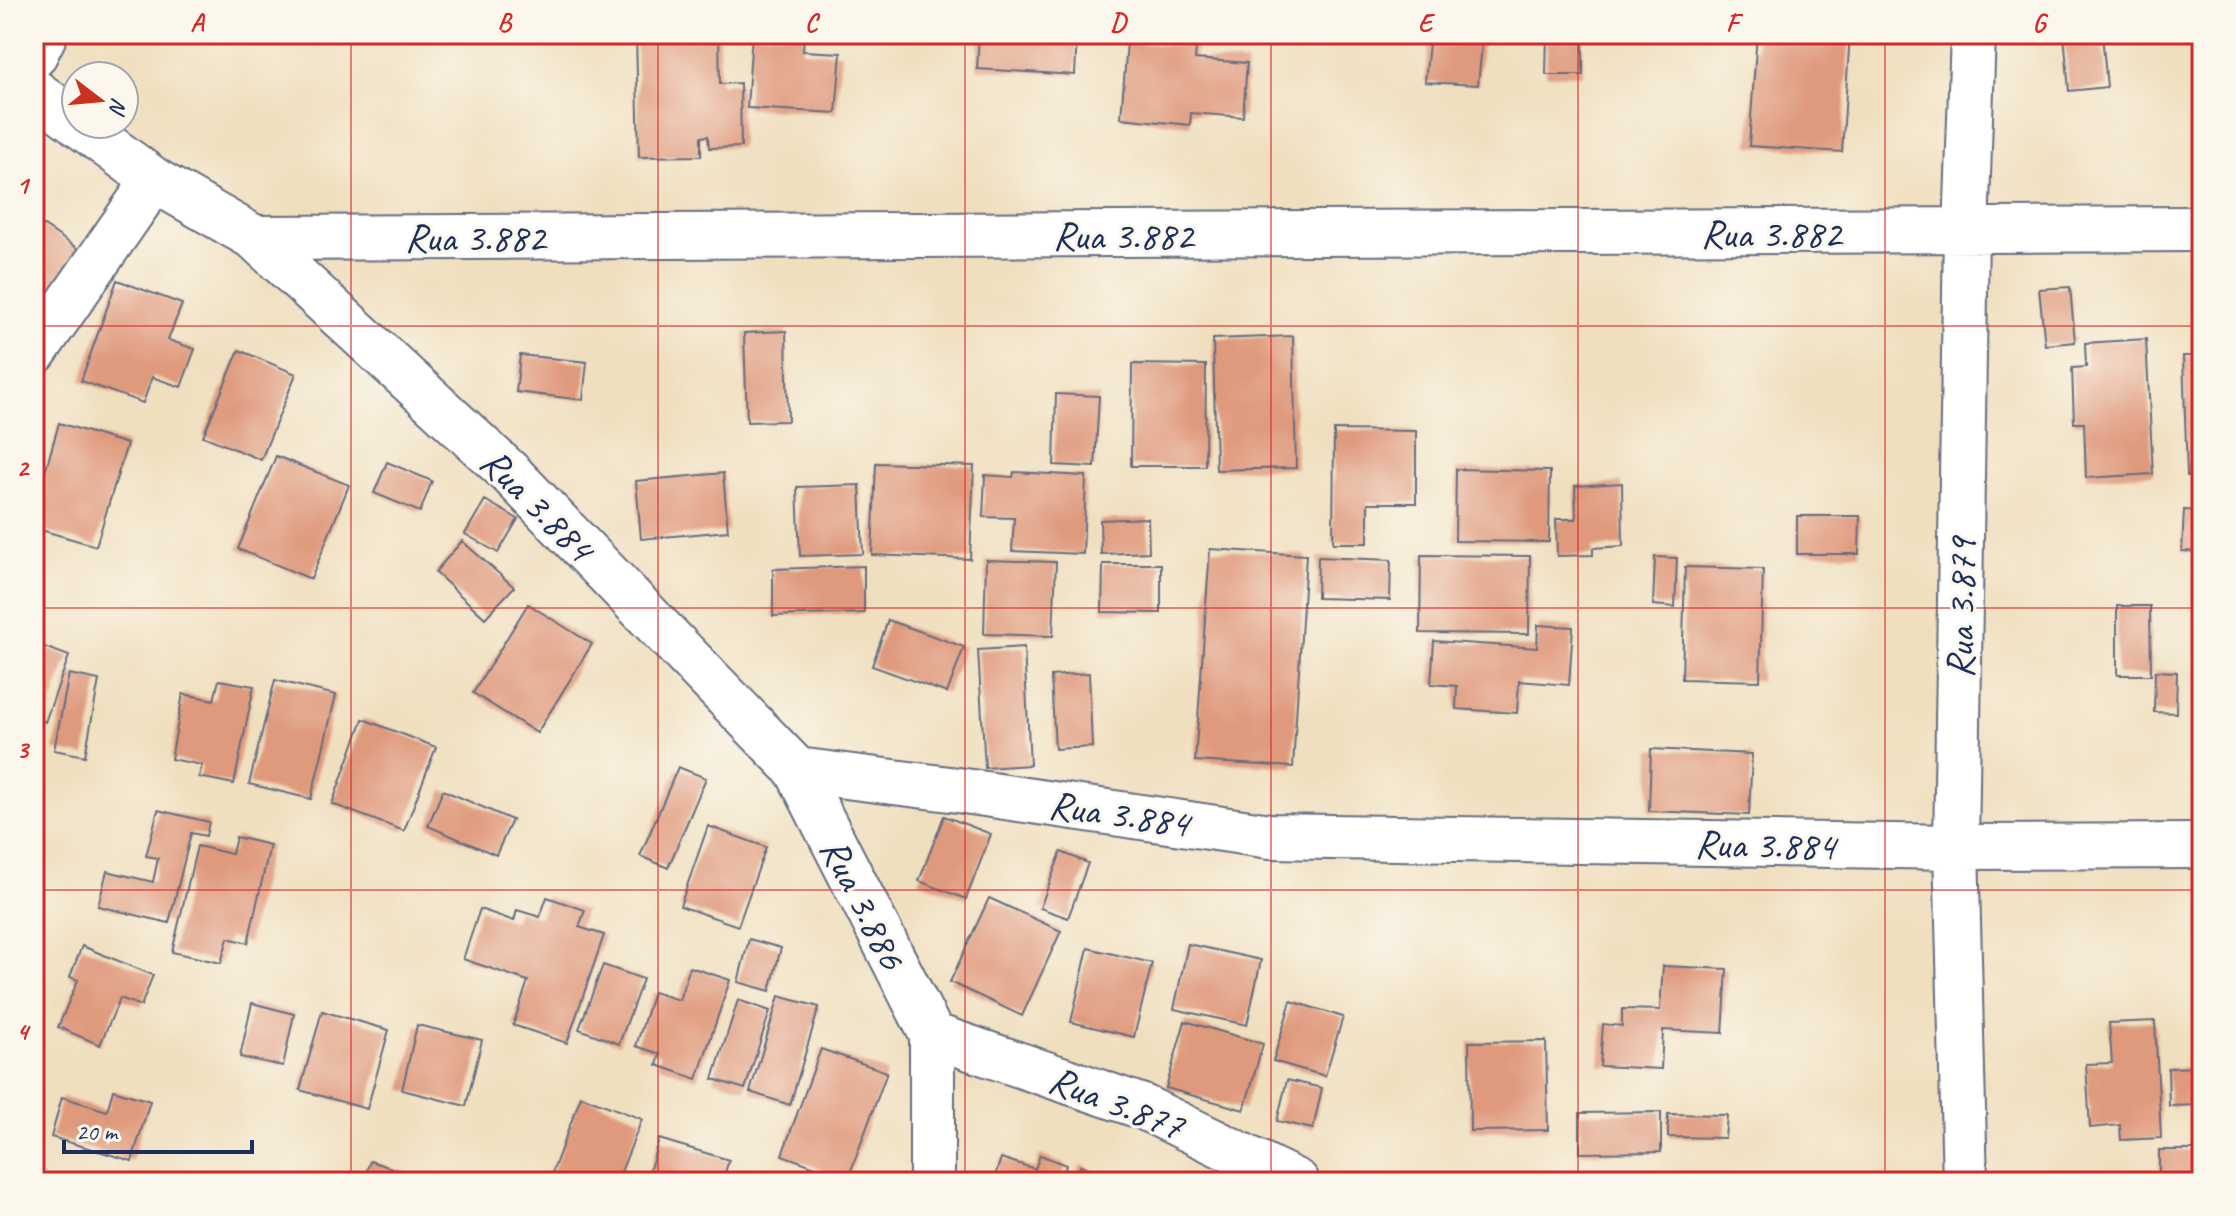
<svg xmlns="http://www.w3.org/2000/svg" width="2236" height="1216" font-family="Caveat,sans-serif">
<rect width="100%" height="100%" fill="#fbf7ec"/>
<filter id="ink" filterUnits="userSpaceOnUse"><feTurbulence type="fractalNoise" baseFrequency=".0125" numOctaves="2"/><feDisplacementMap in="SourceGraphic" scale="16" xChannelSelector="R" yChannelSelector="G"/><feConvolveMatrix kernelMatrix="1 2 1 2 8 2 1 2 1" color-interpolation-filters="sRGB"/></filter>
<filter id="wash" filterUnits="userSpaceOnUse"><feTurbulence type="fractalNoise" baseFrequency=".006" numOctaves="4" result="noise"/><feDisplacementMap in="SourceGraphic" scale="32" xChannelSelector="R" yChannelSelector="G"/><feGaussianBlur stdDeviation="1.8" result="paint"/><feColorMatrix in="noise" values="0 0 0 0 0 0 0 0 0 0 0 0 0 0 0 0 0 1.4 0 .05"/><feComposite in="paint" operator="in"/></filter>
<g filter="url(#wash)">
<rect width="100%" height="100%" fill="#f0dfbf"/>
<g id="blocks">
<!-- building -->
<path fill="#df997b" d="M719,34L720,84L740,83L741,147L709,148L708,136L701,137V156L639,157L636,35Z
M752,34H804L803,51L841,53L836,113L747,108Z
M979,34H1077L1075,75L977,69Z
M1328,34H1402L1401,42L1327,40Z
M1430,34H1483L1478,85L1425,82Z
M1547,34H1583V75H1546Z
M1619,34H1649V38L1620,40Z
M1757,34H1850L1842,152L1749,146Z
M2064,34H2102L2107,87L2069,91Z
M1127,42L1196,47L1195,59L1247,63L1243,117L1191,113L1190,125L1121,118Z
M34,219L81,251L42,308L34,303Z
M117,280L182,304L168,340L195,349L181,387L152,377L143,403L81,381Z
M2070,287L2075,342L2045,345L2039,289Z
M786,331L788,421L747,422L744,333Z
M1293,336L1296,468L1216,470L1213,339Z
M2146,339L2153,474L2086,478L2084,423H2074L2072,368L2086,367L2085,343Z
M239,350L296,374L261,460L203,436Z
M520,355L587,362L583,400L516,392Z
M2183,356H2202V475L2187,476Z
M1132,364L1206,365L1205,466H1131Z
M1056,394L1099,396L1095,467L1054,465Z
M59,423L127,444L96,546L34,528V511Z
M1334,430L1416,431V503H1368V543H1333Z
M276,456L349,485L311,579L238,549Z
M387,462L432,481L420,512L374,493Z
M876,463L974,466L970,559L872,555Z
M1456,469L1550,471L1549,542L1455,541Z
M1014,472L1086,476L1083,554L1012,551L1014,518L983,517L985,475L1013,477Z
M723,473L728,531L641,539L636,481Z
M1622,483L1623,546L1593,548V555L1557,556L1556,519H1576L1575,486Z
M860,485L863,554L800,556L797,487Z
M485,500L518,519L498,553L465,534Z
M2184,510L2202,511V552L2182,551Z
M1797,516H1860L1859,554H1797Z
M1148,518L1149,552L1101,554L1100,520Z
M462,541L514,587L485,618L435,572Z
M1210,549L1306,555L1293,767L1195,761Z
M1421,555L1530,556L1529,634L1420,633Z
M1318,557L1391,560L1390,600L1317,598Z
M1655,557L1677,558L1675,607L1653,605Z
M986,560L1056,562L1053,636L984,634Z
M1103,564H1161V613L1102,612Z
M864,566V613L773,616V569Z
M1685,567L1763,569L1760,681L1682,679Z
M528,604L592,644L537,733L473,693Z
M2117,606H2150L2151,675H2117Z
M888,620L964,647L947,693L872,666Z
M1538,625L1573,627L1569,685L1519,681L1517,713L1456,709L1457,686L1431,684L1434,641L1537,648Z
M34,643L69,656L45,722L34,718Z
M1024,647L1030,765L985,768L978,650Z
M2155,671L2177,672L2176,713L2154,712Z
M1089,673L1092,747L1055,749L1051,676Z
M69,674L99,680L85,756L54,750Z
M219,680L254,686L234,784L199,777L202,765L171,759L183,694L214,700Z
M275,680L336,695L311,799L249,784Z
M363,719L436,747L404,831L332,804Z
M1651,749L1752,754L1749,815L1649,811Z
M678,767L706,778L668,868L640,856Z
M443,790L512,820L496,855L428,826Z
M158,810L209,822L206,836L191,833L169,923L98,906L107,871L153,882L158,858L146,856Z
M944,816L991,834L966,899L919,881Z
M708,826L766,847L738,926L680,906Z
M236,837L270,845L248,943L228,938L221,963L172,952L197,846L232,854Z
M1061,852L1088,863L1068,918L1040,908Z
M547,897L585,910L579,927L604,935L567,1043L513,1025L528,981L463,959L480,909L514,921L517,910L540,917Z
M989,898L1061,931L1022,1016L950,982Z
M749,939L781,948L770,991L738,982Z
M1188,944L1261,960L1247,1025L1174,1009Z
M82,946L153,975L141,1006L120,998L100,1045L58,1027L78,980L70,977Z
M1088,948L1152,963L1134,1037L1071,1022Z
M603,965L643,979L619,1044L579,1029Z
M1663,966L1727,969L1723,1033L1663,1030L1661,1069L1600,1066L1603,1024L1622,1026V1009L1660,1010Z
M690,967L730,980L697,1079L657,1065L660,1054L636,1046L653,992L679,1000Z
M779,996L819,1007L790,1105L750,1092Z
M738,1000L770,1011L745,1089L713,1079Z
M1291,1001L1343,1017L1325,1076L1273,1061Z
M252,1003L294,1014L283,1066L240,1057Z
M322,1011L389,1030L367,1109L300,1090Z
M1185,1021L1263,1044L1244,1110L1166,1088Z
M2155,1021L2161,1138L2121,1140L2120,1125L2090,1128L2086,1064L2112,1063L2109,1023Z
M417,1025L482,1040L466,1106L402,1090Z
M1546,1041L1548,1130L1470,1131L1469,1042Z
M821,1049L887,1072L848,1179L782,1155Z
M2202,1067V1105L2169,1106L2168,1068Z
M1287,1080L1322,1088L1313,1129L1277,1121Z
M113,1090L150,1101L132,1161L51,1137L62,1097L107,1111Z
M581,1096L642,1119L617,1182H574L552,1173Z
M1661,1112V1152L1580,1153V1113Z
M1668,1114L1727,1115L1725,1138L1668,1137Z
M659,1139L729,1160L722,1182H646Z
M2159,1150H2197V1182H2159Z
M1040,1155L1066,1165L1061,1182H993L1001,1158L1035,1169Z
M370,1161L432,1181L431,1182H363Z
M1081,1165L1107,1177L1105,1182H1074Z
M1115,1173L1134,1182H1111Z"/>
</g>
</g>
<g filter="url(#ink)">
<use href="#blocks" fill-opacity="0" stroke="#666d80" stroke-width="2"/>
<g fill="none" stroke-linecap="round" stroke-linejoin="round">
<!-- street casing -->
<g stroke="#666d80" stroke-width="48">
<path id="street" d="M34,56L45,34
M34,91L76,122
M78,124L154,180L255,238L2202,229
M255,238L510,473L797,770L932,1035V1182
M34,353L154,180
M797,770L958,790L1270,836L1956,847L2202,846
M932,1035L1143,1107L1297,1182
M1965,1182L1956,847L1966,232L1973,34"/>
</g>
<!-- street -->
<use href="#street" stroke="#fff" stroke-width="44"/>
</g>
</g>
<!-- grid -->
<path fill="none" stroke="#d62828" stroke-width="2" stroke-opacity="0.55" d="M351,34V1182M658,34V1182M965,34V1182M1271,34V1182M1578,34V1182M1885,34V1182M34,326H2202M34,608H2202M34,890H2202"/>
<g text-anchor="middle" stroke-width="6" stroke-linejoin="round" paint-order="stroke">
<!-- street labels -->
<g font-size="40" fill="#1b2f5e" stroke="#fbf7ec">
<text x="1771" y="247">Rua 3.882</text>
<text x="1123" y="249">Rua 3.882</text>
<text x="475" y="251">Rua 3.882</text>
<text transform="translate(538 504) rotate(45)" y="14">Rua 3.884</text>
<text transform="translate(1960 608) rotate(-89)" y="14">Rua 3.879</text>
<text transform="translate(1119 813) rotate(8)" y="14">Rua 3.884</text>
<text transform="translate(1765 844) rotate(1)" y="14">Rua 3.884</text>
<text transform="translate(864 903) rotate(63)" y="14">Rua 3.886</text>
<text transform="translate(1117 1102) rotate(21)" y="14">Rua 3.877</text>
</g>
</g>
<!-- margin -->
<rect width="2236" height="1216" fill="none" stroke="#fbf7ec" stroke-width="88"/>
<!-- north arrow -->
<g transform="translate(100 100) rotate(106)"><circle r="38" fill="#fbf7ec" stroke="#a1a7b3" stroke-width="2"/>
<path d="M0-6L14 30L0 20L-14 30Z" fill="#c8321e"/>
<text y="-12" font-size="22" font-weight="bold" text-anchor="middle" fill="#1b2f5e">N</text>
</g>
<!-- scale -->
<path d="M64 1140v12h188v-12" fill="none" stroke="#1b2f5e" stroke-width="4"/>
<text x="76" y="1140" font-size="24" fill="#1b2f5e" stroke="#fbf7ec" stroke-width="6" paint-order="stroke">20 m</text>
<rect x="44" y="44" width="2148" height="1128" fill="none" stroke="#d62828" stroke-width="3"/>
<g font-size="26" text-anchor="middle" font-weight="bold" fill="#d62828">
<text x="197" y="31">A</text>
<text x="504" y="31">B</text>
<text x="811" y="31">C</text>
<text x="1118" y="31">D</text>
<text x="1425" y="31">E</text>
<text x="1732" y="31">F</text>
<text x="2039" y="31">G</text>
<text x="22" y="194">1</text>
<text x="22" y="476">2</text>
<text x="22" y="758">3</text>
<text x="22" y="1040">4</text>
</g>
</svg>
